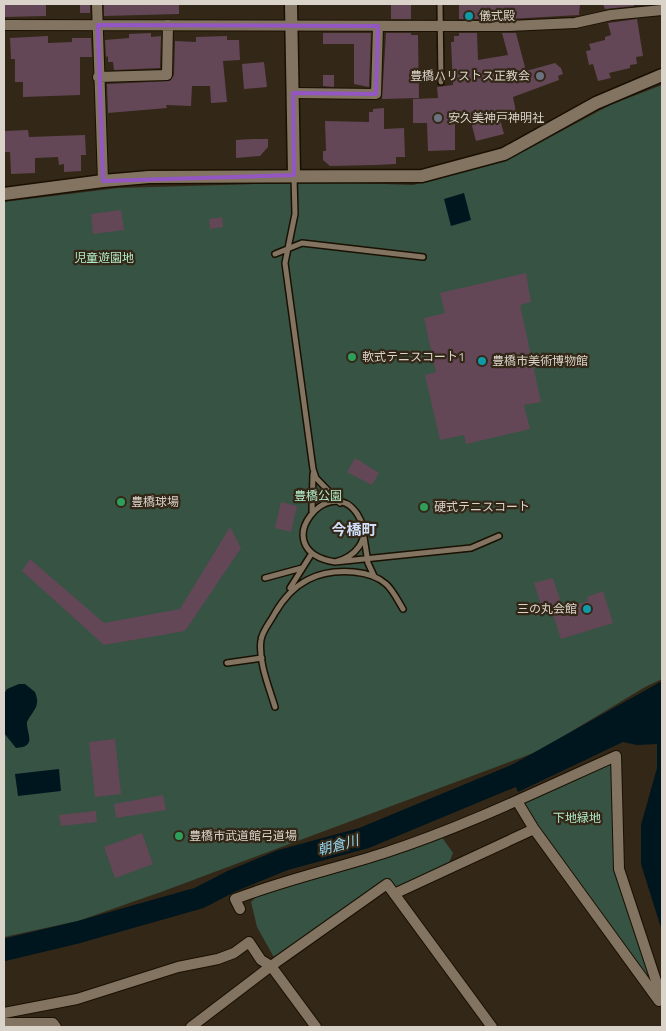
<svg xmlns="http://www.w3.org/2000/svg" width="666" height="1031" font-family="'Titillium Web','Noto Sans JP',sans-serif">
<rect width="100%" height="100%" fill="#332717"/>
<!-- green -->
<path fill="#375343" d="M662,85V679L645,687L539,751L161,892L78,921L4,937V202L118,188L325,182L413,185L506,161L610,105Z
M616,756L619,869L662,999V1005L517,801Z
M439,833L453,853L446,870L394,894L387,884L276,961L257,927L251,902L258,895Z"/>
<!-- water -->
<path fill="#00161e" d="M464,193L471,220L451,226L444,199Z
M662,681V931L641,864V825L657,768V744L637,745L623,742L518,792L508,767Z
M19,684H25L35,692C41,707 33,710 27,722C26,733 38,747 16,748L4,733V694L7,689Z
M59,769L61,791L18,796L15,774Z"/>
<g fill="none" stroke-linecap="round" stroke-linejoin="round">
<!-- river -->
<path stroke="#00161e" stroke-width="22" d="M4,950L79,932L199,898L232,881L283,860L364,838L540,765"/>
</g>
<!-- building -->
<path fill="#634757" d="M4,4H46V16L4,17Z
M80,4H90V13H80Z
M104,4H179V14L104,16Z
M391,4H411V19H391Z
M459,4H580L579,15L509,19H459Z
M603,4H634V6L605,9Z
M637,19L643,56L636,57L637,64L630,65V68L609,73L611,78L598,81L593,64L589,65L586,51L591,50L589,44L605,40V37L611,35L608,23Z
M151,33V37L161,36L160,68L114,70L113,62H108V56L106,57L105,40L129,38V34Z
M323,33H371L369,87L354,84V44H323Z
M386,33H411V35H418L419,98L382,99Z
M459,33H477L478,60L508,55L502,33H516L526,71L555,63L561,68L563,74L558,76L559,80L513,97L516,112L499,116L504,134L476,141L471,122L455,123V150L428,151L427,123H413V99L438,98L437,87L453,85L451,42H454V36H459Z
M48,36V43L72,42V38H91L92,57H80V95L23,97V82H15V59H11L10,38Z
M227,36V40H239L240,60L223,61L227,102L211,103L210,86H192L191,106L166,105L167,108L108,113L107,84L170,81L174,75L175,41L196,42V37Z
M264,62L267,87L244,89L242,64Z
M323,75H334V87L323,86Z
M384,108V129L404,128L405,157H396V164L375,165L330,166L323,160V151H326L325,121L369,122V112H373V109Z
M28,130L29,137L85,135L86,155H81V171L64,172V164L59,165L58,157L35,158V173L11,174L10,152H5V131Z
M253,139H268V147L260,156L236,158V140Z
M121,210L124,230L93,234L91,214Z
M222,217L223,227L210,229L209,219Z
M526,273L531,302L520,305L541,402L524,405L530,429L466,444L464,435L440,440L425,375L436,372L424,318L445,313L440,293Z
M355,458L379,473L372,485L347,472Z
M281,502L297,506L291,532L275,528Z
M230,527L241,548L185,631L104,645L22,571L30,559L104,623L180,609Z
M553,578L563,609L588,601L587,597L603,591L613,623L561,639L550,605L542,608L534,583Z
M115,739L121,794L95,797L89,742Z
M163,795L166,810L116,818L114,804Z
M96,811L97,822L61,826L59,815Z
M142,833L153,864L115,878L104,847Z"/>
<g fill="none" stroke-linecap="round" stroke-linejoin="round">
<!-- service casing -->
<g stroke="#1a1002" stroke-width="8">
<path id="service" d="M440,4L441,82
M294,177L295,214L285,263L313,469L316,478L340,503
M275,254L302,243L423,257
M312,511L313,474
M364,537L368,563L374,576
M335,562C355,557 371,540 360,519C334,465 262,550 335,562L471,548L499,536
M265,578L302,568
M290,588L312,553
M227,663L262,658
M275,707C269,687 258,661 261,640C262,631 271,621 275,613C293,582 318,569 354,572C365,573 377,576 386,584C393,590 398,601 403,609"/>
</g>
<!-- minor casing -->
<g stroke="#1a1002" stroke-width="12">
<path id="minor" d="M97,4L103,181
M4,25L509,26L575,23L611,15L662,10
M98,77L167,75L168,25
M293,93L376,94L378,26
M534,829L659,1001
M394,894L534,829L517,801
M240,909L235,899C284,880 334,869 384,853C464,827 540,790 616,756L619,869L662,999
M4,1013L77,999L178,967L218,959L234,953L249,942L261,960L271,966L387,884L492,1027
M4,1023H53L56,1027
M191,1027L271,966L316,1027"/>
</g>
<!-- tertiary casing -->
<g stroke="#1a1002" stroke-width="15">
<path id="tertiary" d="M291,4L294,175
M4,194L103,181L149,177L422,176L504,154L596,103L662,75"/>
</g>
<!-- service -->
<use href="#service" stroke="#827461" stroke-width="5"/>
<!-- minor -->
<use href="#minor" stroke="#827461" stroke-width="10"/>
<!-- tertiary -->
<use href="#tertiary" stroke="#827461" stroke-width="12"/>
</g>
<!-- marked area -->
<path fill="none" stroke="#9356c2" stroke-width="4" stroke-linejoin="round" d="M98,25L378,26L376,94L293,93L294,175L103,181Z"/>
<!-- markers -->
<g fill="#0f9aa8" stroke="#332717" stroke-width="2">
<circle cx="469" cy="16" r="5"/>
<circle cx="482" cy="361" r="5"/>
<circle cx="587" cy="609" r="5"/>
</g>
<g fill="#6b7280" stroke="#332717" stroke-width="2">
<circle cx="540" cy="76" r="5"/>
<circle cx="438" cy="118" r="5"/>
</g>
<g fill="#2e9e5b" stroke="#332717" stroke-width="2">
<circle cx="352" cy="357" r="5"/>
<circle cx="121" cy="502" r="5"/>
<circle cx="424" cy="507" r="5"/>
<circle cx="179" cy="836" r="5"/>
</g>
<g text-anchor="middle" stroke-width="4.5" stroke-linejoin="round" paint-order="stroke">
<!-- poi labels -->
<g font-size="12" fill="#dad3c9" stroke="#332717" text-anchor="start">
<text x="479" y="20">儀式殿</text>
<text x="530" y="80" text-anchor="end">豊橋ハリストス正教会</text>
<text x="448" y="122">安久美神戸神明社</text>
<text x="362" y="361">軟式テニスコート1</text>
<text x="492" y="365">豊橋市美術博物館</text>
<text x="131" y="506">豊橋球場</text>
<text x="434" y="511">硬式テニスコート</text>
<text x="577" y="613" text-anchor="end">三の丸会館</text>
<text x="189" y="840">豊橋市武道館弓道場</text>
</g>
<!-- park labels -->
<g font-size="12" fill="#b1ebc9" stroke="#332717">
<text x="104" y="262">児童遊園地</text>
<text x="318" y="500">豊橋公園</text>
<text x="577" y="822">下地緑地</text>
</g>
<!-- water labels -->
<g font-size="14" font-style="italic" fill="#93d6ef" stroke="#332717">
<text transform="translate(338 845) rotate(-15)" y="5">朝倉川</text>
</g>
<!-- quarter labels -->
<g font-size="15" font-weight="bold" fill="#d0dffa" stroke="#332717">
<text x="354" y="535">今橋町</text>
</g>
</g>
<!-- border -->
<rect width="666" height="1031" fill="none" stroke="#dad3c9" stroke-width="10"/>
</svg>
